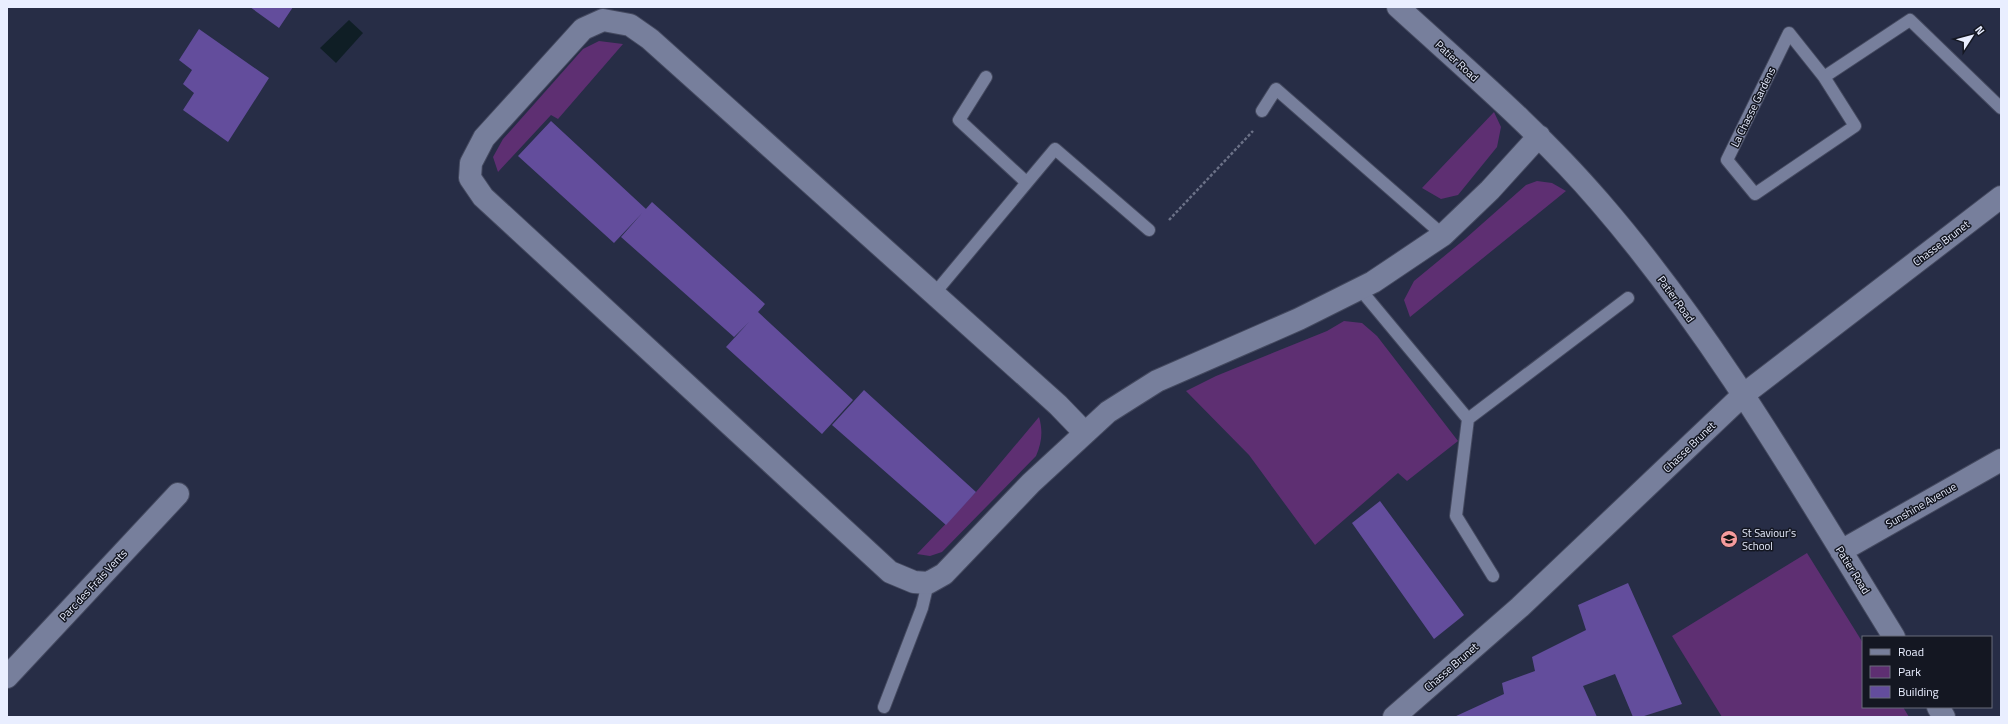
<svg xmlns="http://www.w3.org/2000/svg" width="2008" height="724" font-family="'Titillium Web',sans-serif">
<rect width="100%" height="100%" fill="#272d46"/>
<!-- green -->
<path fill="#5e2f72" d="M599,41L623,44L558,119L551,115L498,172L493,157L503,139L583,49Z
M1494,112L1501,127L1497,147L1458,195L1441,199L1422,188Z
M1537,181L1552,183L1566,191L1410,317L1404,300L1414,281L1465,239L1526,185Z
M1344,321L1362,323L1377,336L1458,441L1407,481L1398,473L1315,545L1249,455L1186,391L1216,376L1327,331Z
M1039,417C1043,431 1042,442 1036,456L942,552L930,556L917,554L976,492Z
M1807,553L1863,643V707H1903L1909,717H1722L1672,636Z"/>
<!-- water -->
<path fill="#0f1e25" d="M349,20L363,33L336,63L320,48Z"/>
<!-- building -->
<path fill="#634d9c" d="M250,7H293L279,28Z
M199,29L269,78L228,142L183,110L194,93L183,84L192,70L179,60Z
M551,121L646,209L614,243L518,156Z
M652,202L765,304L758,312L853,400L822,434L726,347L749,322L734,337L621,237Z
M864,390L976,492L946,525L832,425Z
M1380,501L1464,615L1434,639L1352,523Z
M1628,583L1682,704L1641,717H1633L1615,674L1583,686L1597,717H1454L1504,694L1502,683L1535,671L1532,657L1586,630L1578,605Z"/>
<g fill="none" stroke-linecap="round" stroke-linejoin="round">
<!-- service casing -->
<g stroke="#44495f" stroke-width="14">
<path id="service" d="M1789,33L1824,77L1855,126L1755,194L1727,160Z
M986,77L959,120L1026,182
M1824,77L1910,20L2001,108
M1262,111L1276,89L1443,235
M1359,288L1468,419L1456,516L1493,576
M934,294L1055,149L1149,230
M1468,419L1628,298
M884,707L922,608L928,583"/>
</g>
<!-- minor casing -->
<g stroke="#44495f" stroke-width="24">
<path id="minor" d="M1398,7C1467,70 1539,131 1599,201C1714,334 1802,488 1894,637
M1085,433L1058,405L650,39L630,25L603,20L583,29L484,138L471,163L470,178L483,197L890,572L914,582L928,583L944,574L1031,483L1108,412L1157,381L1299,319L1373,282L1443,235L1490,190L1539,136
M1841,551L2001,460
M7,677L178,494
M1938,707L1944,717
M1394,717L1520,607L1743,395L2001,197"/>
</g>
<!-- path -->
<path stroke="#6b7187" stroke-width="2.5" stroke-dasharray="3 2" stroke-linecap="butt" d="M1169,220L1253,131"/>
<!-- service -->
<use href="#service" stroke="#777f9c" stroke-width="12"/>
<!-- minor -->
<use href="#minor" stroke="#777f9c" stroke-width="22"/>
</g>
<!-- icons -->
<defs>
<g id="school-disc" transform="scale(0.9)"><circle r="9.5" fill="#f59b9d" stroke="#141722"/><path d="M0-5L7-2L0 1L-7-2ZM-4 1L0 2.5L4 1V4Q0 6-4 4Z" fill="#111"/></g>
</defs>
<g fill-rule="evenodd">
<use href="#school-disc" x="1729" y="539"/>
</g>
<g text-anchor="middle" stroke-width="3" stroke-linejoin="round" paint-order="stroke">
<!-- street labels -->
<g font-size="11" fill="#e9eeff" stroke="#141722">
<text transform="translate(1457 61) rotate(43)" y="4">Patier Road</text>
<text transform="translate(1753 107) rotate(-64)" y="4">La Chasse Gardens</text>
<text transform="translate(1941 243) rotate(-37)" y="4">Chasse Brunet</text>
<text transform="translate(1676 299) rotate(54)" y="4">Patier Road</text>
<text transform="translate(1689 447) rotate(-44)" y="4">Chasse Brunet</text>
<text transform="translate(1921 505) rotate(-30)" y="4">Sunshine Avenue</text>
<text transform="translate(1853 570) rotate(58)" y="4">Patier Road</text>
<text transform="translate(93 585) rotate(-47)" y="4">Parc des Frais Vents</text>
<text transform="translate(1451 667) rotate(-41)" y="4">Chasse Brunet</text>
</g>
<!-- poi labels -->
<g font-size="11" fill="#e9eeff" stroke="#141722" text-anchor="start">
<text x="1742" y="537">St Saviour's<tspan x="1742" dy="13">School</tspan></text>
</g>
</g>
<!-- border -->
<rect width="2008" height="724" fill="none" stroke="#e9eeff" stroke-width="16"/>
<!-- legend -->
<rect x="1862" y="636" width="130" height="72" fill="#141722" stroke="#696d7a"/>
<rect x="1870" y="649" width="20" height="6" fill="#777f9c" stroke="#696d7a"/>
<text x="1898" y="656" font-size="12" fill="#e9eeff">Road</text>
<rect x="1870" y="666" width="20" height="12" fill="#5e2f72" stroke="#696d7a"/>
<text x="1898" y="676" font-size="12" fill="#e9eeff">Park</text>
<rect x="1870" y="686" width="20" height="12" fill="#634d9c" stroke="#696d7a"/>
<text x="1898" y="696" font-size="12" fill="#e9eeff">Building</text>
<!-- north arrow -->
<g transform="translate(1972 36) rotate(54)" stroke="#141722" stroke-width="3" paint-order="stroke">
<path d="M0-3L7 15L0 10L-7 15Z" fill="#e9eeff"/>
<text y="-6" font-size="11" font-weight="bold" text-anchor="middle" fill="#e9eeff">N</text>
</g>
</svg>
